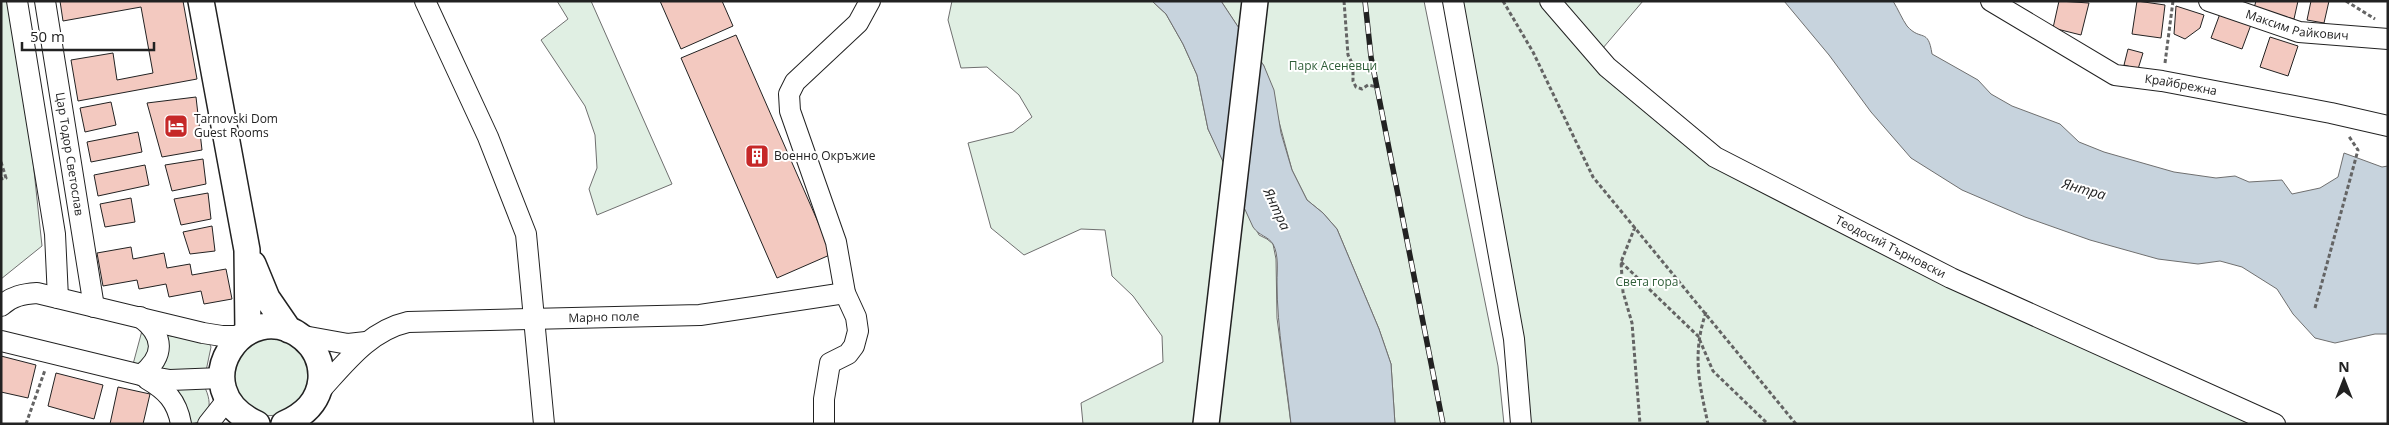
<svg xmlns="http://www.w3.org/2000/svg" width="2389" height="425" font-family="'Open Sans',sans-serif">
<rect width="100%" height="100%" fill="#fff"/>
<!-- green -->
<path fill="#e0efe3" stroke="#6f6f6f" d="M1,1H16L42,246L1,279Z
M557,1H591L672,184L597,215L589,189L597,168L595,135L585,106L541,40L568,19Z
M952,1H1152L1166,14L1183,44L1197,75L1208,129L1259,235L1267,239L1273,244L1276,259L1277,318L1291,424H1083L1081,403L1163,362L1162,336L1133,296L1112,276L1105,230L1081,229L1024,255L991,228L968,143L1013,132L1032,117L1019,95L987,67L961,68L948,20Z
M1221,1H1424L1498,366L1504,424H1395L1391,364L1379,329L1337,229L1323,213L1307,200L1292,170L1264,66Z
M1453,1H1643L1597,55L1715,157L2275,424H1521Z
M143,327L148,331L153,356L132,368Z
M166,335L209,343L211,347L206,371L163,374L160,366Z
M274,337C281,341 293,344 298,350C324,377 295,425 259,414C252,412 244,403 237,399C236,388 232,374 233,363C235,346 260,338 274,337Z
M164,385L204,386C214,404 210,424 187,424Z"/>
<!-- water -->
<path fill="#c7d3dd" stroke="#6f6f6f" d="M1152,1H1221L1264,66L1274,90L1281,133L1292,170L1307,200L1323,213L1337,229L1379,329L1391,364L1395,424H1291C1286,376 1277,330 1277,282C1277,271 1279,255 1273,244C1268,236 1259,236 1253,227L1208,129L1197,75L1183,44L1166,14Z
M1784,1H1893C1898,9 1902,19 1907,26C1921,42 1928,27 1932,54L1978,80L1991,94L2012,106L2060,124L2079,142L2104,152L2174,172L2216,178L2235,176L2249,182L2282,180L2292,194L2320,188L2338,177L2344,153L2382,167L2388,166V334H2375L2335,343L2315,338L2293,314L2277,289L2242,267L2220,261L2198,264L2158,259L2090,240L2025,217L1962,190L1911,158L1871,112L1829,55Z"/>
<!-- building -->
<path fill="#f3c9c0" stroke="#222" d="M60,1H183L197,79L78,101L71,60L113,53L117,80L153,73L141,7L63,21Z
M660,1H722L733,26L681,49Z
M2059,1L2089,3L2081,35L2053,28Z
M2137,1L2165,5L2161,38L2132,34Z
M2256,1H2298L2294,19L2254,8Z
M2311,1H2329L2324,23L2307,20Z
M2176,6L2204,15L2200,28L2185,39L2174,34Z
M2221,11L2252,22L2242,49L2211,38Z
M736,35L832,254L777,278L681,58Z
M2270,37L2298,46L2288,76L2260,67Z
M2128,49L2143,53L2138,69L2124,65Z
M196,97L202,150L162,157L147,103Z
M111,102L116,125L85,132L80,108Z
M138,132L142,152L91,162L87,142Z
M203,159L206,184L172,191L165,165Z
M145,165L149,185L98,196L94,175Z
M208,193L211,219L181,225L174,199Z
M131,198L135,222L105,227L100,204Z
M212,226L215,251L190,254L183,232Z
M131,247L133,259L164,253L167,268L190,264L192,275L226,269L232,299L204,304L201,291L169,297L166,284L139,289L137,280L103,286L97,253Z
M1,356L36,365L28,398L1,392Z
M56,373L103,385L94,419L48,406Z
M118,387L150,394L143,424H110Z"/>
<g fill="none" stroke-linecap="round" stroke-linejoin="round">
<!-- minor casing -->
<g stroke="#222" stroke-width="22">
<g id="minor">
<path d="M17,1L55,234L58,298"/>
<path id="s1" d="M45,1L94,307"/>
<path d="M425,1L488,137L526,234L544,424"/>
<path d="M1453,1L1514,339L1521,424"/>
<path id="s2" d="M1550,1L1607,67L1715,157L1951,278L2275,424"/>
<path id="s3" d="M1991,1L2115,75L2162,81L2331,113L2388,126"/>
<path id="s4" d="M2209,1L2299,32L2388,39"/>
<path d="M1,306C12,296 23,294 37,293L203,333L222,336H242"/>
<path d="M298,335L348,344L366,342"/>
<path d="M1,341L141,375C165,356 165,336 140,317"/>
<path d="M141,375L170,380L221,378"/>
<path d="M147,379C166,390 177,401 181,424"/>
<path id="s5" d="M317,394C344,365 368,331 408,322L700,315L845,293"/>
<path d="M208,424L227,400"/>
<path d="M824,424V399L830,363L848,354L854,346L858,331L856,317L845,293L836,242L790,111L789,94L795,82L858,23L870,1"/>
</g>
</g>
<!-- major casing -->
<g stroke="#222" stroke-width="28">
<path id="major" d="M201,1L247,250L248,332
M253,264L267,298L289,330
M257,424C180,389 245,292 303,338C315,348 322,363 321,379C319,402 304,415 284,424
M1206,424L1255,1"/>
</g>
<!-- path -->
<path stroke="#646464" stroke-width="3" stroke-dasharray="4 2.5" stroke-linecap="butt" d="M1344,1L1348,55L1353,65V81L1356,87L1362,89L1368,85L1377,87
M1503,1L1533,52L1593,177L1796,424
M2346,1L2375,19
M2165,63L2173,1
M1,162L6,178L1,179
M1635,227L1621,262L1623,292L1632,323L1640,424
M1621,262L1698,336L1713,371L1768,424
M2315,308L2358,150L2348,135
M1706,312C1692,354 1699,382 1708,424
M26,424L45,370"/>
<!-- minor -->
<use href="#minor" stroke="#fff" stroke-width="20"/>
<!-- major -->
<use href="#major" stroke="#fff" stroke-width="25"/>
<!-- rail casing -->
<g stroke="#222" stroke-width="5.5">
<path id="rail" d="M1365,1L1371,57L1443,424"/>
</g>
<!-- rail -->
<use href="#rail" stroke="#fff" stroke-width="4" stroke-dasharray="11" stroke-linecap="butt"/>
</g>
<!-- icons -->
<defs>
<g id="hotel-square" transform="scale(1.25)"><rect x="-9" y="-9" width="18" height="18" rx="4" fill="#c62828" stroke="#fff"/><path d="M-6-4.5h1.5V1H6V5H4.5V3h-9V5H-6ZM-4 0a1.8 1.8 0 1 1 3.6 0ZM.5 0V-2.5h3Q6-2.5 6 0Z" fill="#fff"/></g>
<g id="building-square" transform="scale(1.25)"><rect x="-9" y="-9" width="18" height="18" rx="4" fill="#c62828" stroke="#fff"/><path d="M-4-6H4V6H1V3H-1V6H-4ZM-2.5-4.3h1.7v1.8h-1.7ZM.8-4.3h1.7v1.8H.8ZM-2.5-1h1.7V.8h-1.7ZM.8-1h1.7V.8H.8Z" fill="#fff"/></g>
</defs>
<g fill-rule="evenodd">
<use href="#hotel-square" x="176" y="126"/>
<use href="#building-square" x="757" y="156"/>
</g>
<g text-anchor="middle" stroke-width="4" stroke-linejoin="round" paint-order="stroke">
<!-- street labels -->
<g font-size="12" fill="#222" stroke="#fff">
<text dy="4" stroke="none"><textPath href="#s4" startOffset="92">Максим Райкович</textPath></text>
<text dy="4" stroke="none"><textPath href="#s3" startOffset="211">Крайбрежна</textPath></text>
<text dy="4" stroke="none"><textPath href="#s1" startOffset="155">Цар Тодор Светослав</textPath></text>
<text dy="4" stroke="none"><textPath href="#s2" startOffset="425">Теодосий Търновски</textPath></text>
<text dy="4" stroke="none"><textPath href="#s5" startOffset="314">Марно поле</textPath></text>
</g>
<!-- park labels -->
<g font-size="12" fill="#2f5e38" stroke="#fff">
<text x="1333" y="70">Парк Асеневци</text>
<text x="1647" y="286">Света гора</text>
</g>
<!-- poi labels -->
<g font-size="12" fill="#222" stroke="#fff" text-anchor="start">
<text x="194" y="123">Tarnovski Dom<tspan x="194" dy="14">Guest Rooms</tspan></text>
<text x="774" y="160">Военно Окръжие</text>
</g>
<!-- water labels -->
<g font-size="14" font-style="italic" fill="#222" stroke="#fff">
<text transform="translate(2084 189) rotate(16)" y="5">Янтра</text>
<text transform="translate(1277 209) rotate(65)" y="5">Янтра</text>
</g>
</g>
<!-- border -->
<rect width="2389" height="425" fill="none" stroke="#222222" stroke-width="5"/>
<!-- north arrow -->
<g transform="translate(2344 380)" stroke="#ffffff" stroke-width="4" paint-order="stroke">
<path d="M0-4L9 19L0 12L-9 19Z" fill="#222222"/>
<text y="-8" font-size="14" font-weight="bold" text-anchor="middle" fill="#222222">N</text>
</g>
<!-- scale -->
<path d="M22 42v8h132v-8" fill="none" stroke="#222222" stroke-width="2.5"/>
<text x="30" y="42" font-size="15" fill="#222222" stroke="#ffffff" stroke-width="4" paint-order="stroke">50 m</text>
</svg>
